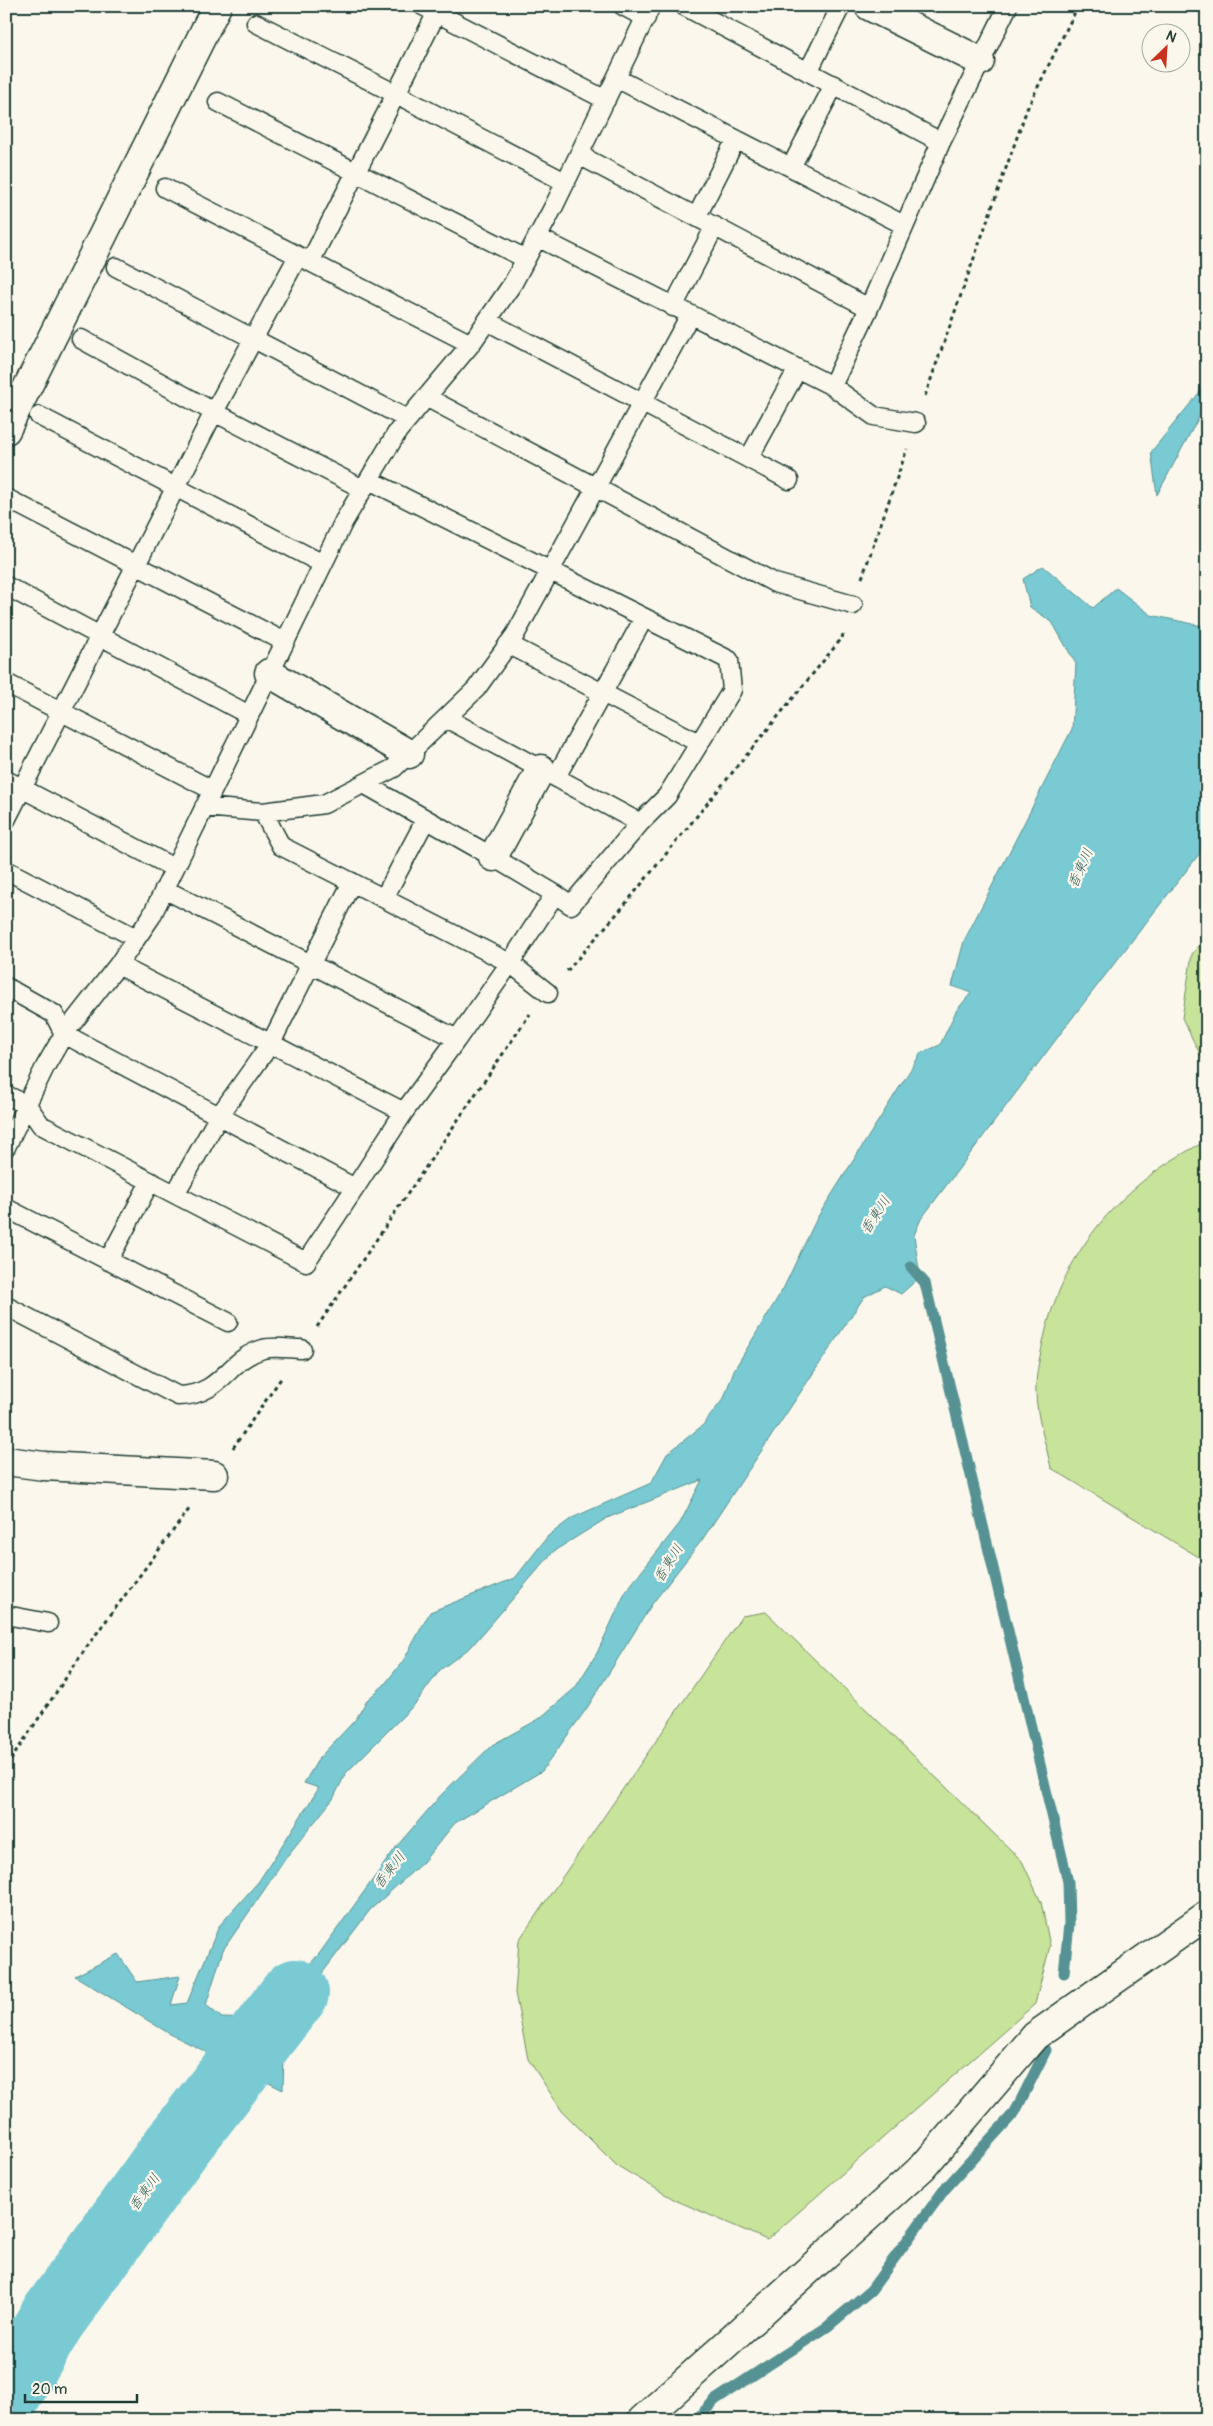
<svg xmlns="http://www.w3.org/2000/svg" width="1213" height="2426" font-family="Pangolin,'Klee One',sans-serif">
<rect width="100%" height="100%" fill="#fbf7ec"/>
<filter id="ink" filterUnits="userSpaceOnUse"><feTurbulence type="fractalNoise" baseFrequency=".02" numOctaves="2"/><feDisplacementMap in="SourceGraphic" scale="10" xChannelSelector="R" yChannelSelector="G"/><feConvolveMatrix kernelMatrix="1 2 1 2 8 2 1 2 1" color-interpolation-filters="sRGB"/></filter>
<g filter="url(#ink)">
<!-- green -->
<path fill="#c8e39a" stroke="#749067" d="M1207,936V1068L1182,1018L1192,954Z
M1207,1141V1562L1051,1468C1046,1444 1037,1419 1036,1394C1035,1376 1040,1356 1044,1338C1064,1249 1125,1180 1207,1141Z
M766,1612L1022,1861L1041,1902L1050,1946L1035,2004L767,2240L675,2200L616,2165L562,2111L528,2059L515,1993L519,1940L742,1616Z"/>
<!-- water -->
<path fill="#7acad3" stroke="#569293" fill-rule="evenodd" d="M1207,383V402L1157,495L1151,452Z
M1043,566L1093,608L1116,588L1151,615L1207,627V844L1076,1013L921,1219L914,1235L920,1277L901,1294L885,1286L864,1297L702,1540L652,1604L587,1708L542,1771L455,1823L423,1862L370,1910L280,2029L284,2053L283,2090L170,2034L75,1976L118,1954L137,1982L180,1976L171,2005L187,2003L219,1926L259,1881L319,1788L304,1783L319,1758L356,1719L367,1700L384,1685L403,1661L430,1612L515,1578L548,1536L572,1518L651,1483L667,1454L703,1425L724,1398L734,1370L783,1289L817,1218L921,1053L940,1045L956,1011L971,993L952,986L964,941L1072,729L1076,664L1052,622L1030,607L1023,579ZM702,1480L680,1523L626,1591L597,1653L575,1688L539,1719L492,1745L441,1795L397,1846L319,1954L280,1996L252,2019L222,2018L206,2005L223,1950L288,1855L333,1799L346,1773L416,1703L440,1670L471,1647L554,1551L607,1518Z"/>
<g fill="none" stroke-linecap="round" stroke-linejoin="round">
<!-- stream -->
<path stroke="#569293" stroke-width="11" d="M911,1267L925,1283L1068,1882L1069,1924L1064,1973
M696,2420L715,2400L827,2327L871,2290L944,2190L1015,2112L1046,2050"/>
<!-- river -->
<path stroke="#7acad3" stroke-width="68" d="M6,2397L52,2319L177,2146L295,1993"/>
<!-- lane casing -->
<g stroke="#1f3d34" stroke-width="21">
<path id="lane" d="M423,6L606,100
M623,6L646,18
M684,6L941,142
M256,23L396,94L440,6
M808,72L841,6
M616,78L904,225
M218,102L526,259
M579,155L869,308
M791,167L834,85
M165,188L471,344
M697,216L736,139
M537,237L832,386L874,416L916,423
M310,262L396,94L565,182
M116,267L407,419
M673,307L715,226
M487,321L789,480
M81,339L214,412L363,489
M832,386L869,308L941,142L1008,6
M426,397L775,583L853,605
M39,416L323,564
M749,458L797,370
M369,480L729,660L732,690L667,796L640,823L446,718
M6,498L285,642
M6,586L249,715
M508,644L699,743
M6,683L212,790
M556,777L644,618
M6,780L174,868
M204,807L263,812L324,804L394,768L476,689L515,635L690,315
M263,812L281,846L510,963L555,894L493,857L364,784
M6,820L214,412L298,256
M6,870L136,938
M164,889L457,1039L510,963L548,993
M555,894L571,905L640,823
M384,898L426,819
M118,965L404,1112L457,1039
M6,987L54,1014L64,1034L355,1188L404,1112
M6,1095L27,1105L41,1125L306,1262L355,1188
M6,1147L45,1067L64,1034L118,965L151,917L344,521L398,431L471,344L513,283L554,206L651,6
M175,1194L219,1116L271,1043L352,882
M6,1208L228,1322
M108,1261L150,1182
M6,1306L178,1396C223,1395 227,1359 263,1349C275,1346 290,1349 302,1349
M6,1615L48,1623"/>
</g>
<!-- street casing -->
<g stroke="#1f3d34" stroke-width="31">
<path id="street" d="M869,6L980,61
M6,430L217,6
M269,673L409,754
M493,857L541,769
M6,1461L44,1466L214,1475
M642,2420L923,2167L1035,2036L1207,1915"/>
</g>
<!-- path -->
<path stroke="#1f3d34" stroke-width="3" stroke-dasharray="4 4" stroke-linecap="butt" d="M925,396L1027,109L1078,6
M862,578L907,449
M567,971L622,908L842,638L844,631
M317,1327L530,1014
M233,1448L282,1377
M6,1767L88,1645L190,1508"/>
<!-- lane -->
<use href="#lane" stroke="#fbf7ec" stroke-width="18"/>
<!-- street -->
<use href="#street" stroke="#fbf7ec" stroke-width="28"/>
</g>
</g>
<g text-anchor="middle" stroke-width="4.5" stroke-linejoin="round" paint-order="stroke">
<!-- water labels -->
<g font-size="14" font-style="italic" fill="#36605c" stroke="#fbf7ec">
<text transform="translate(1080 868) rotate(-66)" y="5">香東川</text>
<text transform="translate(875 1215) rotate(-57)" y="5">香東川</text>
<text transform="translate(668 1563) rotate(-58)" y="5">香東川</text>
<text transform="translate(389 1870) rotate(-52)" y="5">香東川</text>
<text transform="translate(144 2192) rotate(-54)" y="5">香東川</text>
</g>
</g>
<!-- margin -->
<rect width="1213" height="2426" fill="none" stroke="#fbf7ec" stroke-width="25"/>
<rect x="12" y="12" width="1188" height="2401" fill="none" stroke="#1f3d34" stroke-width="2" filter="url(#ink)"/>
<!-- north arrow -->
<g transform="translate(1166 48) rotate(25)"><circle r="24" fill="#fbf7ec" stroke="#a3ada2"/>
<path d="M0-4L9 19L0 12L-9 19Z" fill="#c8321e"/>
<text y="-8" font-size="14" font-weight="bold" text-anchor="middle" fill="#1f3d34">N</text>
</g>
<!-- scale -->
<path d="M25 2394v8h112v-8" fill="none" stroke="#1f3d34" stroke-width="2.5"/>
<text x="32" y="2394" font-size="15" fill="#1f3d34" stroke="#fbf7ec" stroke-width="4" paint-order="stroke">20 m</text>
</svg>
